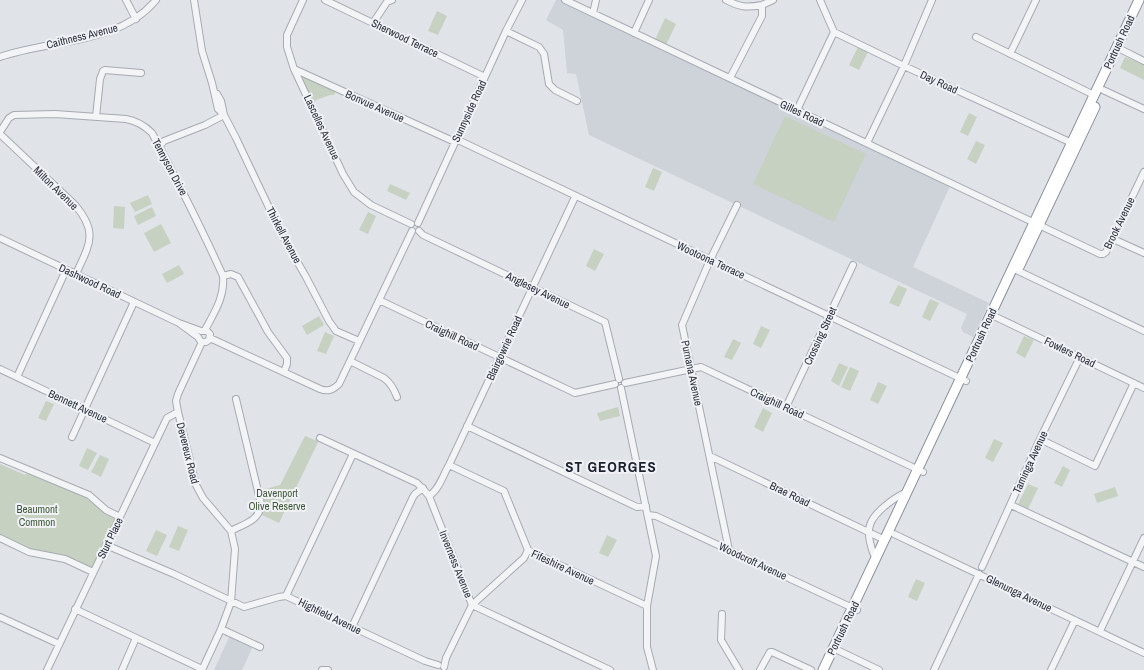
<svg xmlns="http://www.w3.org/2000/svg" width="1144" height="670" font-family="'Archivo Narrow',sans-serif">
<rect width="100%" height="100%" fill="#e0e3e8"/>
<!-- built -->
<path fill="#ced2d9" d="M556,0H565L951,184L913,267L989,303L973,337L963,332L961,328L967,314L589,135L576,74L567,73L563,30L546,20Z
M231,633L254,644L242,670H214Z"/>
<!-- green -->
<path fill="#c6d1c2" d="M437,11L447,16L438,35L428,31Z
M665,18L676,24L665,47L654,42Z
M858,47L868,52L859,70L849,65Z
M1125,57L1144,64V80L1120,68Z
M304,77L336,91L334,95H330L316,100L313,105L302,81Z
M969,113L977,117L968,136L960,132Z
M785,116L866,154L834,222L753,184Z
M976,141L985,145L976,164L967,159Z
M653,168L662,172L654,191L645,187Z
M390,184L410,193L406,200L387,191Z
M148,195L152,204L135,212L130,203Z
M114,206L125,207L124,229L113,228Z
M152,207L156,216L138,225L134,216Z
M368,212L376,216L368,234L359,230Z
M161,224L171,243L154,252L144,233Z
M594,249L604,254L595,271L586,266Z
M179,265L184,274L167,283L162,274Z
M898,285L907,289L899,307L889,303Z
M930,299L939,303L930,321L922,317Z
M319,316L324,325L307,335L302,326Z
M761,326L770,330L761,348L753,344Z
M325,332L334,336L326,354L317,351Z
M1024,336L1034,340L1025,358L1016,353Z
M733,339L741,343L732,360L724,357Z
M839,363L848,367L839,386L831,381Z
M850,367L859,371L850,391L841,387Z
M878,382L887,386L878,404L870,400Z
M46,401L54,404L46,421L38,418Z
M618,407L620,416L600,421L597,413Z
M763,408L772,413L763,432L754,427Z
M305,436L315,440L317,436L320,438L279,523L262,515L265,505L262,490L280,485Z
M994,439L1003,443L993,462L985,458Z
M87,448L97,453L88,470L79,466Z
M100,455L109,459L101,477L91,472Z
M0,464L25,475L28,472L87,498L95,505L114,517L115,521L91,571L34,552L0,536Z
M1063,466L1070,470L1062,487L1054,483Z
M1028,484L1038,488L1028,509L1018,504Z
M1115,487L1118,496L1097,503L1094,494Z
M178,526L188,530L179,551L169,547Z
M156,530L167,535L157,556L146,551Z
M607,535L617,540L608,557L599,553Z
M916,579L925,583L917,601L908,597Z"/>
<g fill="none" stroke-linecap="round" stroke-linejoin="round">
<!-- minor casing -->
<g stroke="#a6aab2" stroke-width="8">
<path id="minor" d="M126,0L136,19
M194,0L202,51L212,83L218,109L224,115L236,138L282,235L306,277L329,321L336,331L359,341
M303,0L287,35V47L294,69L343,174L354,192L371,205L411,224
M325,0L485,77
M565,0L1100,254H1103L1106,252L1144,172
M726,0C740,7 746,8 762,5
M820,0L834,32L904,66L1074,144
M593,13L596,0
M373,23L387,2L392,0
M506,31L539,47L544,54L549,84L555,90L577,101
M634,33L649,0
M976,37L1094,95
M1122,50L1144,61
M1010,54L1036,0
M0,57C51,39 119,45 156,0
M294,69L455,142
M730,78L762,16V5L773,0
M1103,90L1144,109
M217,94L221,101L224,115
M797,110L834,32
M96,117L100,79L103,71L105,70L141,73
M0,132L9,118L14,115L55,114L126,119C137,121 144,125 152,133C177,180 201,227 223,276C225,297 214,313 205,330
M0,134L75,205C99,233 89,245 76,274
M456,139L966,381
M867,143L903,68L932,0
M159,147L164,141L205,125L224,115
M418,223L506,31L522,0
M419,231L423,235L605,322L619,379
M0,238L179,323L201,331H207L210,334L209,340L206,342H201L198,337L179,323
M1113,239L1144,253
M1012,268L1144,331
M223,276L231,274L238,277L268,332L287,358V364L284,372
M379,300L575,393L615,384
M996,317L1144,388
M210,338L320,389C328,392 333,390 339,384L412,231
M350,361L384,378C391,383 394,389 397,397
M0,369L155,443
M17,377L66,270
M625,383L701,367L923,472
M621,388L656,556L647,606V647L653,670
M786,407L853,265
M467,426L637,507L646,506
M72,437L134,302
M320,438L417,483L424,490L429,496L472,605L610,670
M1040,439L1095,466L1134,383
M710,456L885,540
M0,458L89,495L106,510L120,517
M449,465L504,491L528,550L647,606
M429,496C439,490 443,475 449,465L575,197
M1011,505L1144,567
M648,515L656,516L857,610
M231,531C243,524 260,521 261,504L236,399
M894,534L1144,653
M0,538L29,552L65,559L93,572
M106,545L174,574L244,607L279,597L286,596L425,661L438,665
M729,550L682,325L710,260L737,205
M876,559C871,550 867,535 870,525C874,512 895,497 907,492
M982,567L1040,439L1080,357
M286,596L353,454
M75,609L202,669
M722,614L721,640L739,670
M0,617L59,644
M352,627L413,497L415,494L423,488
M221,629L260,647
M1100,631L1144,538
M833,648L879,670
M444,667L446,658L472,605L524,558L528,550
M47,670L167,418L178,412
M122,670L136,638
M202,670L221,629L231,602L235,549L231,531L203,498L196,485L178,412L176,401L178,394L202,342
M322,670H328
M760,670L770,652H772L811,670
M934,670L979,574
M1051,670L1075,620"/>
</g>
<!-- highway casing -->
<g stroke="#89919d" stroke-width="11">
<path id="highway" d="M1019,267L1095,107
M823,670L1139,0"/>
</g>
<!-- minor -->
<use href="#minor" stroke="#f3f4f6" stroke-width="6"/>
<!-- highway -->
<use href="#highway" stroke="#fff" stroke-width="9"/>
</g>
<g text-anchor="middle" stroke-width="4" stroke-linejoin="round" paint-order="stroke">
<!-- street labels -->
<g font-size="11" fill="#2a313e" stroke="#f0f2f5">
<text transform="translate(82 36) rotate(-14)" y="4">Caithness Avenue</text>
<text transform="translate(405 38) rotate(26)" y="4">Sherwood Terrace</text>
<text transform="translate(1119 42) rotate(-65)" y="4">Portrush Road</text>
<text transform="translate(939 82) rotate(25)" y="4">Day Road</text>
<text transform="translate(375 106) rotate(24)" y="4">Bonvue Avenue</text>
<text transform="translate(469 111) rotate(-65)" y="4">Sunnyside Road</text>
<text transform="translate(802 113) rotate(25)" y="4">Gilles Road</text>
<text transform="translate(322 127) rotate(65)" y="4">Lascelles Avenue</text>
<text transform="translate(170 167) rotate(62)" y="4">Tennyson Drive</text>
<text transform="translate(56 188) rotate(44)" y="4">Milton Avenue</text>
<text transform="translate(1119 223) rotate(-64)" y="4">Brook Avenue</text>
<text transform="translate(284 235) rotate(62)" y="4">Thirkell Avenue</text>
<text transform="translate(711 260) rotate(25)" y="4">Wootoona Terrace</text>
<text transform="translate(90 281) rotate(25)" y="4">Dashwood Road</text>
<text transform="translate(538 290) rotate(26)" y="4">Anglesey Avenue</text>
<text transform="translate(452 335) rotate(25)" y="4">Craighill Road</text>
<text transform="translate(981 335) rotate(-65)" y="4">Portrush Road</text>
<text transform="translate(820 336) rotate(-65)" y="4">Crossing Street</text>
<text transform="translate(504 348) rotate(-65)" y="4">Blairgowrie Road</text>
<text transform="translate(1070 352) rotate(26)" y="4">Fowlers Road</text>
<text transform="translate(692 373) rotate(78)" y="4">Purnana Avenue</text>
<text transform="translate(777 403) rotate(25)" y="4">Craighill Road</text>
<text transform="translate(78 406) rotate(25)" y="4">Bennett Avenue</text>
<text transform="translate(188 453) rotate(76)" y="4">Devereux Road</text>
<text transform="translate(1030 462) rotate(-65)" y="4">Taminga Avenue</text>
<text transform="translate(790 494) rotate(26)" y="4">Brae Road</text>
<text transform="translate(110 538) rotate(-64)" y="4">Sturt Place</text>
<text transform="translate(753 561) rotate(25)" y="4">Woodcroft Avenue</text>
<text transform="translate(456 564) rotate(68)" y="4">Inverness Avenue</text>
<text transform="translate(563 567) rotate(25)" y="4">Fifeshire Avenue</text>
<text transform="translate(1019 593) rotate(26)" y="4">Glenunga Avenue</text>
<text transform="translate(330 616) rotate(26)" y="4">Highfield Avenue</text>
<text transform="translate(843 628) rotate(-64)" y="4">Portrush Road</text>
</g>
<!-- park labels -->
<g font-size="11" fill="#3f5839" stroke="#f0f2f5">
<text x="277" y="497">Davenport<tspan x="277" dy="13">Olive Reserve</tspan></text>
<text x="37" y="513">Beaumont<tspan x="37" dy="13">Common</tspan></text>
</g>
<!-- district labels -->
<g font-size="15" font-weight="bold" letter-spacing="1" fill="#1c232f" stroke="#f0f2f5">
<text x="611" y="472">ST GEORGES</text>
</g>
</g>
</svg>
